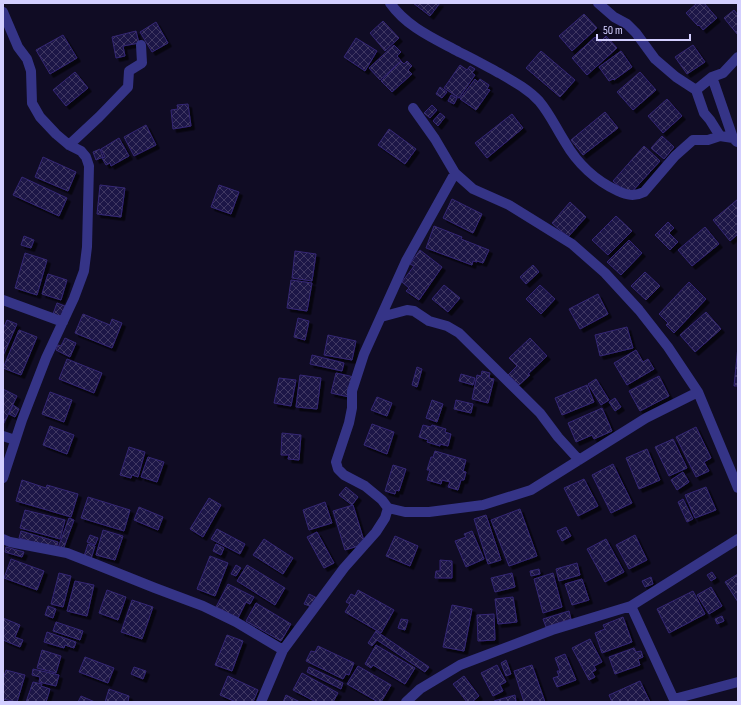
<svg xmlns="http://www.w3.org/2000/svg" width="741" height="705" font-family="'Sofia Sans Condensed',sans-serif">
<defs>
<pattern id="building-cross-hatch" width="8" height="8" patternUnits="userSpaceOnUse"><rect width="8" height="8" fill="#1f1746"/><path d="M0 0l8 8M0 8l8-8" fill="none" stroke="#3f3862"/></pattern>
<filter id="shadow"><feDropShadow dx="3.5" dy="3.5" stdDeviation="0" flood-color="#0009"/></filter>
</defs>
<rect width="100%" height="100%" fill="#100c24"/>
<!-- building -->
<path fill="url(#building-cross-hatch)" stroke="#342774" filter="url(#shadow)" d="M413,3H440L430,16Z
M697,3H704L717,18L703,30L699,25L698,26L686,13Z
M734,10L738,15V35L724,18Z
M584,14L597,28L572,51L559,36Z
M383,21L399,38L385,51L370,33Z
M156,22L168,43L152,52L140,32Z
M136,31L139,43L123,46L125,56L116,58L112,37Z
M63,35L77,58L50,74L36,50Z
M606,36L617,48L587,75L572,58L595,37L600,42Z
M356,38L377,51L365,71L344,57Z
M394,45L401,52L397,56L401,61L380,80L369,68Z
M693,45L705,62L687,74L675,57Z
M541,51L575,80L560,97L526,68Z
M621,51L632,67L614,80L613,79L609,81L599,67Z
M401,61L404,64L407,61L412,66L408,70L412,74L392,92L381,81Z
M460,65L467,70L470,66L475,69L472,73L475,75L459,98L444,88Z
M75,72L88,88L66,106L53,90Z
M640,72L656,90L633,110L617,92Z
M475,79L478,82L480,79L489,85L487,89L490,90L476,110L460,99Z
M440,87L447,92L442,98L436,94Z
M451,95L457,98L454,104L448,101Z
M667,99L682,116L663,133L648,116Z
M188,104L191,126L173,129L171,110L178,109L177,105Z
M432,105L437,110L430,118L424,113Z
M605,112L618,128L583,155L571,140Z
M440,113L445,117L438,126L433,121Z
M512,114L523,128L487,158L475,143Z
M146,125L156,145L134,156L124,137Z
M389,129L416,149L405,164L378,145Z
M662,136L674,147L664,159L651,148Z
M119,138L129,156L111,166L110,163L106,165L102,158L105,157L101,149Z
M644,146L660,161L629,195L613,181Z
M100,149L103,157L96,160L93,152Z
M43,157L76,172L68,191L35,177Z
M22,177L67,198L59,216L13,195Z
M100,185L125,188L121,217L97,214Z
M219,185L239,192L231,214L211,207Z
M452,199L482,214L473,233L443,218Z
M738,199V234L730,241L713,220Z
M570,202L586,217L568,237L552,223Z
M616,216L632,231L608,255L592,240Z
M668,222L674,228L669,233L678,242L670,250L655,235Z
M434,226L462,237L461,239L489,250L483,263L477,261V262L473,261L472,265L426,248Z
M705,227L719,244L692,266L678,250Z
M24,236L34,240L31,248L21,245Z
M629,240L642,253L621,275L607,262Z
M420,250L442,267L419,300L406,291L409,288L402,282L414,266L410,264Z
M295,251L316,254L312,281L292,278Z
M25,253L47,260L37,295L15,288Z
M533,265L539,272L526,284L520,277Z
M645,272L660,286L646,300L631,286Z
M48,274L67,280L61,300L42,294Z
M291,280L312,283L307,311L287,308Z
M689,282L706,299L674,333L666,325L668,323L659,314Z
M444,285L460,298L448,312L432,299Z
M540,285L555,299L541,314L526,299Z
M598,294L608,314L580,329L569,309Z
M57,303L65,306L61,317L53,314Z
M706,312L721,329L695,352L680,335Z
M83,314L110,325L112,319L122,323L112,348L75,333Z
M298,318L309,321L305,340L294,337Z
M7,320L17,324L3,356V329Z
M627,327L633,348L600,356L595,335Z
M19,330L37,337L21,375L3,368Z
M328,335L356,341L352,360L324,355Z
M65,338L76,343L70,357L56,350L58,345L61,346Z
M530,338L547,356L528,374L530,375L519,385L508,375L517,366L509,358Z
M738,346V386H734Z
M636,350L643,362L648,359L654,369L627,385L614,363Z
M312,355L344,363L342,371L310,364Z
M67,359L102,373L94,393L59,379Z
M417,367L422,369L417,387L412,385Z
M482,371L490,373L489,378L494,379L488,403L472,399L477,375L481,376Z
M336,373L354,377L349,397L331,393Z
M461,374L475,378L473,385L459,381Z
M300,375L321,378L317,409L296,407Z
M659,376L669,396L640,411L629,391Z
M279,378L296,380L291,406L274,403Z
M596,379L609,400L601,405L588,384Z
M587,385L594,402L562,415L555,398Z
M3,389L17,396L3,425Z
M50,392L72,400L64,422L42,414Z
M377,397L392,403L387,416L371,410Z
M615,398L621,407L615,411L609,402Z
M432,400L443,404L437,422L426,418Z
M456,400L473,404L471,413L454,409Z
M13,405L19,409L15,417L9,414Z
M602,408L612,431L594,439L592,435L576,442L568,423Z
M372,424L394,432L387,454L364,445Z
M423,425L431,427L432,425L446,429L445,432L451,434L448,446L440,444V446L427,442L428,440L419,437Z
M50,426L74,435L67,454L43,445Z
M696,427L711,458L704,462L709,471L696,477L676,437Z
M282,433L301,435L299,460L288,459L289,455H281Z
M673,439L687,468L669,476L655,447Z
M129,447L145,452L138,477L132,475L131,478L120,475Z
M647,449L660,480L639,489L626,458Z
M435,451L466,460L463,471L466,472L464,480H461L458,490L448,487L450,482L442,480L441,484L427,480L430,470H427L431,457H433Z
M148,457L164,462L157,482L141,477Z
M613,464L632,503L611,513L592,475Z
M393,465L406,469L399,491L396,490L395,494L385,491Z
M683,472L689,482L677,490L671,480Z
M584,479L598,506L578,516L564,488Z
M22,480L46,488L47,485L78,494L71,517L16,501Z
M346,487L358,497L352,505L339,495Z
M706,487L716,510L695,518L685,495Z
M88,497L130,510L124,531L81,518Z
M209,498L221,505L203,537L190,529Z
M683,499L693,519L687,522L678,502Z
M325,502L332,523L309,530L303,510Z
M353,505L365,544L345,550L333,511Z
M139,507L163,517L158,530L134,520Z
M520,509L537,556L509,566L491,520Z
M25,510L65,520L60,539L20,528Z
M486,515L501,560L488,564L474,519Z
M69,518L74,520L63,550L58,548Z
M566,527L571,536L562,541L557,531Z
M217,529L245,544L240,554L211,539Z
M103,530L123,536L115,560L96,555Z
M21,531L58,542L56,549L19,538Z
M472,531L484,559L466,567L455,541L466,537L464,534Z
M317,532L334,563L324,568L307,537Z
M90,535L98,538L95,545L87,542Z
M635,535L647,560L629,569L616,545Z
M395,536L418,546L410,566L386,556Z
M264,539L293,558L283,574L253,555Z
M606,539L624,572L605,582L587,549Z
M88,544L95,546L91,559L84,556Z
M216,544L224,548L221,555L213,551Z
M6,547L24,552L22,557L5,552Z
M210,556L228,563L215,596L197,589Z
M11,559L44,571L37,590L4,578Z
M440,560L452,561V578H435L436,571H440Z
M577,563L580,575L559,581L556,569Z
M236,565L241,568L236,576L231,574Z
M247,565L285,588L275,605L237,581Z
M539,569L540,574L531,576L530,571Z
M712,572L716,578L711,581L707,575Z
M59,573L71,576L63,607L51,604Z
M512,573L515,587L495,592L491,578Z
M553,573L562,607L543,613L534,579Z
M738,574V602L725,582Z
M651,577L653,584L645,587L642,581Z
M582,579L589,600L572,605L565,584Z
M75,581L94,585L87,616L67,611Z
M228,584L254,597L250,604L246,602L238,618L216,607Z
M711,587L722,606L709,614L697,595Z
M107,590L126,597L118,620L99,613Z
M358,590L394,610L381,633L345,612L350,604L346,602L351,594L355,596Z
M693,591L705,614L669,633L657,609Z
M309,594L317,598L312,607L304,604Z
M513,597L517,622L498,624L495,599Z
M132,600L153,607L142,639L121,632Z
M256,603L291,624L281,641L246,621Z
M452,605L472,609L464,651L443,647Z
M48,606L56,609L53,618L45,615Z
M569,611L571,619L546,627L543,619Z
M494,614L495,640L478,641L477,615Z
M722,616L724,621L717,624L715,619Z
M623,617L632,642L602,653L595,633L605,629L603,625Z
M3,618L20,625L15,637L23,640L20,647L3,640Z
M401,619L408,620L405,630L398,628Z
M56,622L83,631L80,640L53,631Z
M376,631L429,667L425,672L377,640L372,646L368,643Z
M47,632L76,642L74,648L65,645L64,648L44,642Z
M227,635L243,641L232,671L215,665Z
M590,639L602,662L594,666L596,670L592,672L595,677L589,680L572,648Z
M376,645L415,668L405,684L373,665L371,668L365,664Z
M318,646L354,663L349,675L346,674L343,679L306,661L311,651L315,652Z
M634,648L636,652L641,651L643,657L638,659L640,665L615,674L609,657Z
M42,650L61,656L56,673L37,668Z
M565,654L576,680L557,687L553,678L559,676L557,671H560L555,658Z
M85,657L114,668L108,683L79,672Z
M506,660L511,674L506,676L501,663Z
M497,665L506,682L500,685L503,691L493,696L481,673Z
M532,665L545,702H524L514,671Z
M358,666L391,685L381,702H378L347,684Z
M134,667L146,671L143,679L131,674Z
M309,667L343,683L341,689L307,672Z
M33,669L59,675L56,686L39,682L40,677L32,675Z
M6,670L25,675L17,702L3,699V679Z
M302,673L338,693L333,702H316L293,690Z
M228,676L258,690L253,702H236L220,695Z
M464,676L479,696L472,702H467L453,684Z
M640,681L650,702H612L609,695Z
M33,682L42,684L41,686L50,689L46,702H26Z
M109,689L129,696L128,702H105Z
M286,695L300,702H283Z
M515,695L516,702H494V701Z
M81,696L95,702H78Z"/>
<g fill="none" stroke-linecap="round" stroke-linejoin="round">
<!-- minor -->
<path stroke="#353487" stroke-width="10" d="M390,3C407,27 433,38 459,52C472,58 486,66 499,73C513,81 528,89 539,101C550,114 556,128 565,142C577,163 596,181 618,191C627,195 634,197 644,192L675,156L693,140H708L720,136L733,138
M598,3L614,17L627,24L636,33L655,59L676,77L696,90L704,113L710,120L720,136
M3,12L18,47L27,59L31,71L32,103L40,117L56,134L69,145L81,151L86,157L89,166L87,247L84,271L74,298L46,358L22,420L3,478
M712,77L733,138L737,142
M696,90L712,77L723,73L738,57
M413,108L435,139L455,173L473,189L509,205L572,244L605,273L639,310L668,347L698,392L738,488
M69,145L99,117L128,87L129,71L142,63L141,45
M455,173L406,261L364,354L352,391V408L349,423L336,462L338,469L344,475L365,486L382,500L388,508L405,512H429L483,505L531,490L646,418L698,392
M3,300L63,322
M381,317L407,310L414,311L429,321L447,326L459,333L540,413L558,437L579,460
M3,436L15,440
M3,539L10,542L67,553L90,562L155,588L203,606L236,622L283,650
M631,606L675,702
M674,699L738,682
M261,702L283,650L344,568L376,532L385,518L388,508
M406,702L420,689L460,665L552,630L631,606L738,539"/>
</g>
<!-- border -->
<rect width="741" height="705" fill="none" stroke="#d3cfff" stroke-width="8"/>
<!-- scale -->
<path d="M597 34v6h93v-6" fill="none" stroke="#d3cfff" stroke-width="2"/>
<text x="603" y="34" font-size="12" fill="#d3cfff" stroke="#100c24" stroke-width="3" paint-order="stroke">50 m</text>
</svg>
